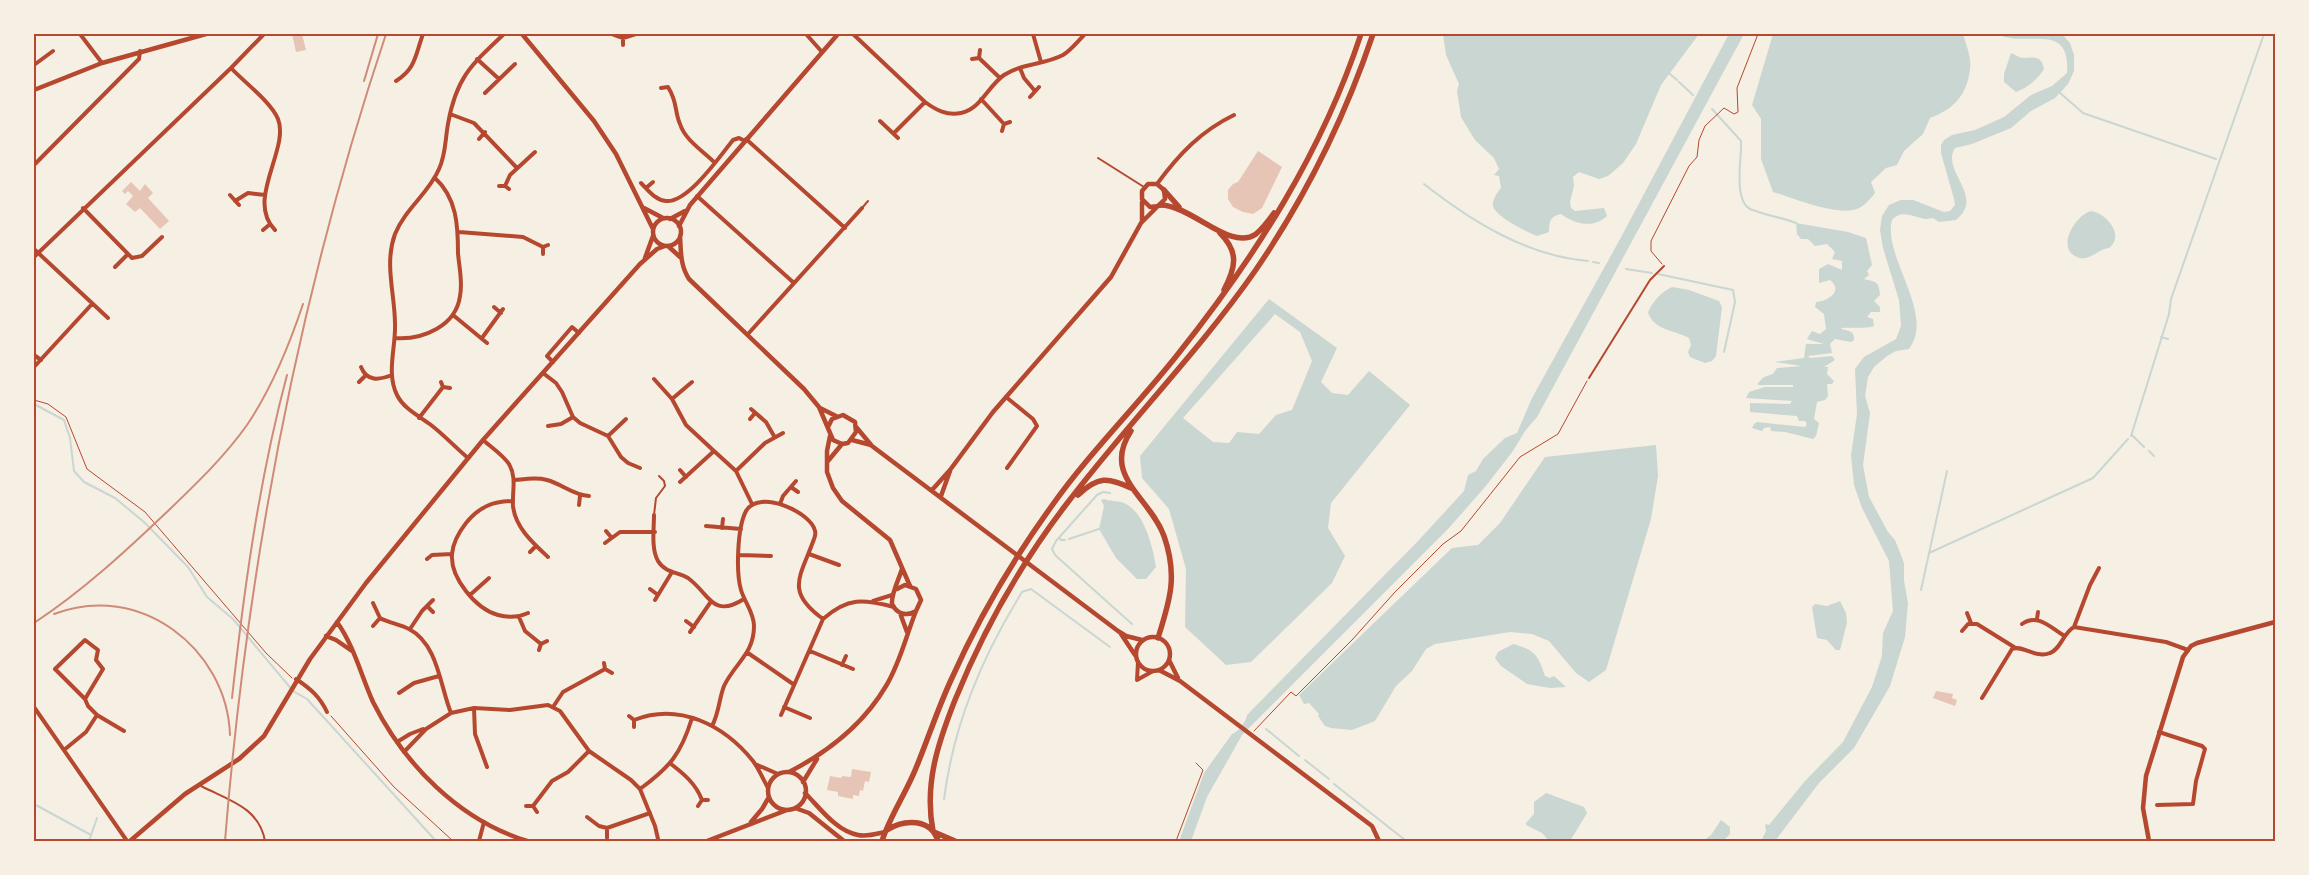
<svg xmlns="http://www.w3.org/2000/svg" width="2309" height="875" font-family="Lora,serif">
<rect width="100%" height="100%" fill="#f6efe4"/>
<!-- water -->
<path fill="#c9d6d2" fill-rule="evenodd" d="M1443,34H1699L1661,85L1636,144L1623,163L1608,176L1599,179L1579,172L1573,177L1574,186L1570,202L1571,208L1575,211L1604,208L1607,216C1593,229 1574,224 1561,214C1550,216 1549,222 1549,232L1537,236C1527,232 1496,217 1493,206C1492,200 1497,193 1501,188L1499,176L1494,175L1499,169L1494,158L1475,140L1461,117L1457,91L1459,84L1446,55Z
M1729,34H1744L1537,417L1525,431L1513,451L1485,487L1448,529L1242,735L1207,797L1191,841H1179L1204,773L1232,734C1238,732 1246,722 1247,715L1419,540L1464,491L1468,475L1476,471L1483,459L1505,438L1517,433L1532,398L1619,241Z
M1773,34H1963C1966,44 1972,59 1970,69C1967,95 1954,109 1930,118L1923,134L1904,151L1897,165L1886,168L1871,182L1875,193C1871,198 1866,204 1861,207C1842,219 1794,198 1773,192L1761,159V119L1752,105Z
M1998,34H2062L2070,43L2074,55V71L2068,84L2055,98L2031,111L2011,128L1972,144L1955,148C1940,171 1986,196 1956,220L1939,222L1933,218C1931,218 1928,219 1926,219C1913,217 1902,209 1892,220C1882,256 1936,314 1909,349L1896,351L1887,356L1874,367L1868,377L1865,396L1870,413L1869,421L1863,465L1869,497L1888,532L1895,540L1904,563V581L1908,603L1905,637L1890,686L1854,748L1819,783L1775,841H1761L1766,831L1765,824L1769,825L1805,781L1843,742L1872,687L1882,656L1883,633L1893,611L1889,561L1862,508L1854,485L1851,455L1857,414L1855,369L1864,357L1896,339L1901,326L1899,300L1883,248L1880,230L1882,216L1889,205L1901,200H1913L1944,212L1950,211L1955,205L1954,199L1941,153V145L1944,140L1952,135L1975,130L2004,117L2031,95L2052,86L2067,73C2071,19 2024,49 1998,34Z
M2011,53C2016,55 2020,58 2024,58C2034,57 2042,56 2044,69C2037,80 2027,88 2016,92L2004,82V74Z
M2091,211C2107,213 2125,236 2109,248C2098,249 2091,260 2080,258C2054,251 2074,216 2091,211Z
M1796,223L1848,232L1866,238L1872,265L1867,271L1869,275L1864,279C1876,282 1879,281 1880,295L1874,301L1880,307V312H1871L1867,317L1873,319L1874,326C1867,329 1850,327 1841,328C1844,332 1855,328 1854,340L1851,342L1835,339L1830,344L1832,353L1808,356L1810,358L1832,356L1835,360L1824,367H1828L1827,374L1834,381L1832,384H1827L1828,396L1825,400L1817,402L1814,419L1819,423L1816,436L1813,439L1785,432L1771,431L1770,427L1764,428L1762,431L1752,428L1754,424L1757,422L1805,427L1807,424L1805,421H1799L1797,416L1750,412V403L1790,404L1792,401L1746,398L1749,392L1765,387H1793V385H1758V383L1764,377L1773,374L1777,368L1802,366L1774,362L1804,358L1806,344H1824L1807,339L1812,331L1820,334L1826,329L1824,314L1815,307L1816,302C1828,301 1844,291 1830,280L1819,283V269L1828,264L1842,270V261L1832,259L1835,252L1827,244L1815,246L1808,239H1801L1797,234Z
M1672,287L1689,290L1719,301L1722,307L1716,356L1712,361L1705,363L1690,357L1688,352L1691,345L1689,338C1674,330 1653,330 1648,312C1654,300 1660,293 1672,287Z
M1269,299L1337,348L1321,382L1332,393L1348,395L1369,371L1410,405L1331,503L1328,528L1345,556L1332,583L1251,662L1226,665L1185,627L1186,569L1169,509L1142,478L1140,456ZM1275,314L1300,332L1312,361L1292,410L1276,415L1259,434L1237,432L1229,443L1213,442L1183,418Z
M1656,445L1658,476L1651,519L1606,670L1589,682L1576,673L1549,641L1532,634L1510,632L1435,644L1426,649L1412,671L1396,686L1375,721L1352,730L1331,728L1325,726L1318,716L1319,714L1309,703L1304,704L1299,695L1452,548L1478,545L1500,523L1545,457Z
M1104,499C1111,502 1120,500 1126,504C1145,514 1153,548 1156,567L1146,579H1137L1116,558L1099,529L1104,506L1101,500Z
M1840,601L1846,613L1847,623L1840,650H1836L1827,640L1817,638L1812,607L1815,604L1827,606Z
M1513,644C1535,650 1538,655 1545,676L1550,678L1554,676L1566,687L1550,688L1527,684L1501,666L1495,658L1498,652Z
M1546,793L1584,807L1587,813L1570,841H1549L1542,833L1526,825V823L1534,814V802Z
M1721,820L1730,827V834L1723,841H1703L1711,835Z"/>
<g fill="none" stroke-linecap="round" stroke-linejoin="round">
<!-- stream -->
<path stroke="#c9d6d2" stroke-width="2" d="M1670,74L1677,80
M1679,82L1693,95
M2059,92L2083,113L2216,159
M1712,109L1741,141C1742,158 1733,200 1750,209C1764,215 1781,217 1796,223
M1424,184C1471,221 1527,256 1588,261
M1593,262L1599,263
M1626,269L1652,273
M1658,274L1733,290L1735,302L1724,352
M2161,337L2168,339
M34,404L64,420L70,438L74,471L84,482L115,498L144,522L188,567L207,597L233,619L293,691L307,699L436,841
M2132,435L2144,447
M2131,436L2169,314L2171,299L2264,34
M2149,451L2154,456
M1110,493L1103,492L1097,495L1056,541L1052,549L1055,555L1132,624
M1060,538L1061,540H1065
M1069,539L1099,529
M1929,553L2093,478L2128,439
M1921,590L1947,471
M1266,729L1299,756
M1305,760L1329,779
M1334,784L1405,840
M944,799C954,723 982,657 1022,592L1031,589L1110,647
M34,804L91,835
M89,841L97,818"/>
</g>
<!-- building -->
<path fill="#e6c5b7" d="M292,34H302L306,50L296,52Z
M1258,151L1282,167L1262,208L1253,214L1243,212L1233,207L1228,199V190L1233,184L1238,182Z
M131,182L140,191L145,184L153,193L148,198L169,221L160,229L140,208L135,212L126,204L133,196L128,191L125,194L122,191Z
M1936,691L1953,694L1952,698L1957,700L1955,706L1933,698Z
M852,769L871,772L869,782L865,781L863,791L860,790L859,796L853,795V799L838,796V792L827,790L830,776L841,778L842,776L851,777Z"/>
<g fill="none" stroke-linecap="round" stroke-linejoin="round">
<!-- path -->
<path stroke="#b5482f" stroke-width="1" d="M1662,264L1651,251V241L1689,166L1697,157L1699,140L1705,126L1724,108L1734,114L1738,112L1737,88L1758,34
M34,400L48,404L66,417L87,469L145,512L266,653L292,678
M331,716L394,787L453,841
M1254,731L1291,692L1296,696L1352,640L1395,592L1443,544L1461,531L1520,457L1558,434L1587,381
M1176,841L1203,770L1196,763"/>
<!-- service -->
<path stroke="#b5482f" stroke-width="2" d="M1098,158L1144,187
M862,208L868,201
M1589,378L1650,280L1664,266
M654,515L656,498L665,486L664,481L659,476
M201,786C228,800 259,807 265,841"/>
<!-- minor -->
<path stroke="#b5482f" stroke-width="4" d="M80,34L102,63
M329,34H330
M612,34L623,38L636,34
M806,34L822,52
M853,34L925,102C936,110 947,116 961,113C981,109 988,86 1004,75C1022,63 1044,65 1063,55C1071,50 1078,41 1085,34
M1033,34L1041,62
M623,45V38
M979,58L1000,78
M477,59L499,79
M972,59L979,58L980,50
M34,65L53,51
M231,68C244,82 271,102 278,119C290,149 245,200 275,230
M1020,68L1024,78L1035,91
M396,81C416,68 415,56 423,34
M661,88L668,87C678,103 674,110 680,124C685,140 703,151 714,162
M485,93L515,64
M1030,97L1039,87
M981,99L1004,124
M450,114L474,123L517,168
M880,121L898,138
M1002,131L1004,124L1010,122
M894,133L925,102
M479,139L485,132
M746,139L845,228
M34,165L139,59L140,51
M641,183C648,190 655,200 666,201C688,203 720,156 733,140L739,138L745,141
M1157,184C1179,154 1201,131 1234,115
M499,186H505L509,189
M505,186L510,175L535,152
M646,188L653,182
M230,195L239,205
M697,196L794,283
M235,201L248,193L265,195
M83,208L132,258L142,256L162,237
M263,230L269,225
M459,232L523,237L543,247
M34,249L108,318
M543,254V247L548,245
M34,257L231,68L264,34
M115,267L127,255
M494,307L501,313
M453,315L487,343
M748,334L862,208
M395,338C423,340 456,326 460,296C463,282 459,267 458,253C458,226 457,198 435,178
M482,338L503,309
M34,355L41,360
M553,362L547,356L572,327L579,333
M34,367L92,304
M361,367C367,382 379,380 392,375
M543,373L556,383L562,392L573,417L580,423L608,436L621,457L628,463L640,468
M654,379L672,399L686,425L714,451
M359,382L365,376
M441,382L443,387L450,388
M1006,397L1033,419L1037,426L1007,468
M672,399L692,382
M751,409L766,422L774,436
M419,418L443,387
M750,419L755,413
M548,426L561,424L573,417
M608,436L626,419
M483,440C491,447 503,455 509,464C517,478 512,491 513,506C515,527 533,543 548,557
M468,458C455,447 444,435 431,425C419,416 404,409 397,395C386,373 396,347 395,324C395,294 384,264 395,234C405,209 429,193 439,169C446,154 445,140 448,124C456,78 471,65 504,34
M680,470L686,477
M736,471L765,443L783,433
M515,480C526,479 536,477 547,480C562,484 573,495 589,496
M680,482L714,451L736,471L752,504
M791,487L798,492
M513,501C493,501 479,507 466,523C459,532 453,542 452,554C450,578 476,609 498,615C509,618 519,617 528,613
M780,504L783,496L796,481
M579,505L580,496
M654,515C654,529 651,549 658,561C665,573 679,572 688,578C710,594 712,619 744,599
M706,526L741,529
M722,528L723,519
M606,531L611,537
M605,543L620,532H655
M530,552L536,546
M809,554L839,565
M739,555L771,556
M427,559L432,555L452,554
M650,589L658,595
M470,595L489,578
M655,600L672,572
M873,601L892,595
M373,603L380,618C389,623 399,624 409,629C438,644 440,686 451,713
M427,606L433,612
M1967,613L1971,623
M519,617L525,631L541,644
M2037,619L2038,612
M686,621L694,627
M2022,624C2037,613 2050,627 2063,635
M373,626L380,618
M2074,627L2090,585L2099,568
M410,629L422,611L433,600
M1962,631L1968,624H1977L2014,647
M690,632L710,603
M539,650L541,644L547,641
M810,651L853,669
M748,653L793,684
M604,663L605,669L612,673
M842,665L846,656
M296,679C311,689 320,697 327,712
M1137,680L1153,671
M1137,680L1138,662
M399,693L414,683L439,676
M1982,698L2012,649C2022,644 2035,659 2050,653C2061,649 2063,633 2074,627L2166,642L2188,650
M34,707L127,841
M553,707L563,692L605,669
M784,707L810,718
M474,708L475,734L487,767
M97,715L124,731
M781,715L823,619C848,597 863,599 894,607
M629,716L634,720V727
M634,720C679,702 724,725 753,761C759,769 763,779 768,788
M712,726C719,713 719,699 724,686C735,663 754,654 754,626C754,613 745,603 741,590C736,573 737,528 746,511C759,488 812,513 815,531C816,534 815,536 814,539C801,576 784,591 823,619
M397,742L410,734L423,729
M64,750L86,732L97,715L88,706L85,699L103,669L96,660L98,650L85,640L55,669L85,699
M404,752L426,729L451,713L474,708L510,710L548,705L560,711L589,751L631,780L640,789L655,826L658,839
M671,764C684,774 696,784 702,800
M755,764L778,774
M640,789C670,767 681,754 692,718
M2157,805L2193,804L2196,781L2205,749L2202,746L2159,732
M526,806H533L537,812
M533,806L552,781L568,772L589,751
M698,806L702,800H708
M587,817L599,826L607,828L650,813
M607,828V838
M479,841L484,822"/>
<!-- tertiary -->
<path stroke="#b5482f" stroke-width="4.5" d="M522,34L594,121L616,154L653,229
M34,90L102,63L206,34
M644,208L663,218
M653 232a14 14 0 1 1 28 0a14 14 0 1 1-28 0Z
M670,219L685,211
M1142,221V202
M679,226L690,205L838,34
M680,236C681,251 680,265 689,279L804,389L819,407L833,440L842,444L848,443L856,432L855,422L843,415L832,419L828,427
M668,246L680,257
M645,258L653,236
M820,408L836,416
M857,428L872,446L1118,631L1126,636L1142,640
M830,436L827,451V472L833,488L842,501L890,540L910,586
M852,440L871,445
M828,461L842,444
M932,490L950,470L993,412L1111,277L1141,223L1165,199L1164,190L1157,184H1148L1142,191V199L1150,207L1159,206
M941,496L950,471
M897,589L905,585L916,589L921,600L916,611C906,617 897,614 892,604C891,594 899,579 902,569
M900,613L907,632
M337,622C354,646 361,675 373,702C404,764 459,820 527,841
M1121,634L1135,655
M326,636L336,640L352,651
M1136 654a17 17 0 1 1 34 0a17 17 0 1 1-34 0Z
M1169,660L1178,678
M1159,670L1180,681L1372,826L1379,841
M789,772C828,752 863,725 886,686C900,663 906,636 916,611
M768 791a19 19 0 1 1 38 0a19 19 0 1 1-38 0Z
M803,782L817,759
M805,793C820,808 836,831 858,835C867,837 876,834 885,832
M795,808L809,813L844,841
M751,822L762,809L769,797
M130,841L185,794L239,759L264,736L310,659L366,583L483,440L640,264L657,249L665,246
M707,841L787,810
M2149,841L2143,808L2146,776L2183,657L2191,646L2197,643L2275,622"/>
<!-- trunk -->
<path stroke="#b5482f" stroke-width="5.5" d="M1164,190L1179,207
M1160,205C1192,205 1230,252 1256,234C1263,228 1269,220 1274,213
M1220,233C1239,252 1236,267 1224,290
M1131,431C1101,476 1150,497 1164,536C1178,576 1170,600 1158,638
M1078,495C1098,476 1108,477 1131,488
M887,830C904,819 931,818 938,841
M933,831C924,784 938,743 955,700C983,631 1020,565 1065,506C1126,425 1197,354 1255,271C1305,198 1345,117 1373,34
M934,832L955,841
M882,841C890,816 906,793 916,768C928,739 938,708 951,680C978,619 1012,561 1051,507C1089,453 1137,406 1178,354C1256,256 1322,152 1361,34"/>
<!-- rail -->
<path stroke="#cf8b77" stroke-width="2" d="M364,81L378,34
M54,614C139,581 227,648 230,735
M34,623C84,590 127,550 170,509C198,482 225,456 247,425C272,388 289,346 303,304
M232,698C244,589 259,480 287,375
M225,841C247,568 299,294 386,34"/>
</g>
<!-- border -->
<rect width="2309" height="875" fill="none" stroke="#f6efe4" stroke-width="70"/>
<rect x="35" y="35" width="2239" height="805" fill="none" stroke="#b5482f" stroke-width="2"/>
</svg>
